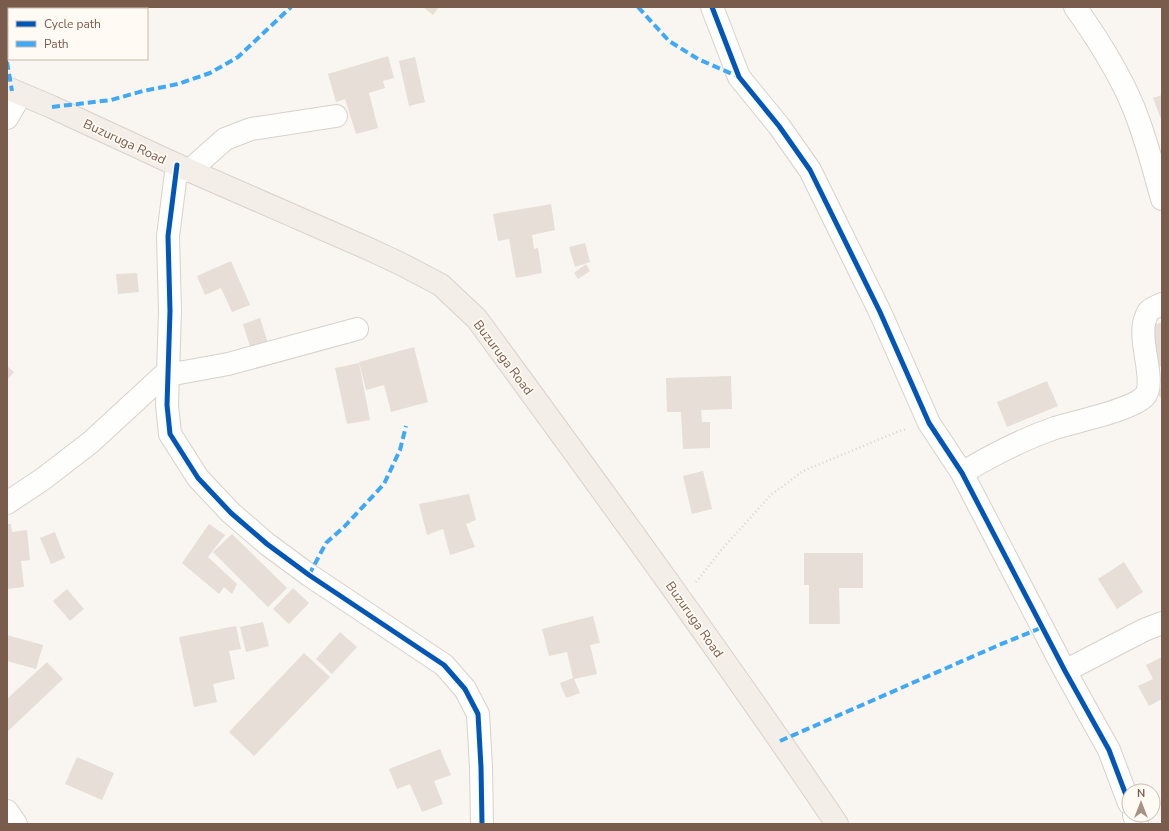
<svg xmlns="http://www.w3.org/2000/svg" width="1169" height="831" font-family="'Nunito Sans',sans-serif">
<rect width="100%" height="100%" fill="#f9f5f0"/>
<!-- building -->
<path fill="#e6ded7" d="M423,7H439L433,15Z
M388,56L394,78L383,81L385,88L369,93L378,128L356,134L345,99L336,102L328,74Z
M415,57L425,102L409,106L399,61Z
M1162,95V122L1153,98Z
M551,204L555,230L532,235L534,249L538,248L542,273L516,278L509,239L498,241L493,214Z
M585,243L590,262L575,267L569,247Z
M231,261L250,305L232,312L221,288L205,295L197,276Z
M586,264L590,271L578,279L574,273Z
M137,273L139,292L118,294L116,274Z
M260,318L268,343L251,350L243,324Z
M1162,322V366L1159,367L1146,338L1156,334L1152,326Z
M414,347L428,402L391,412L384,385L366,390L359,362Z
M359,363L370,420L347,424L335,368Z
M7,366L14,372L7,380Z
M731,376L732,409L701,410L702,422H710V448L683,449L681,412H667L666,378Z
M1047,381L1058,406L1007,427L997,402Z
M1162,387V400L1156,390Z
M703,471L712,509L692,514L683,476Z
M469,494L476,520L466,524L475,547L450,555L443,529L427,535L419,504Z
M7,524H11L12,532L27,530L30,560L21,561L24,587L7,589Z
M209,524L225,535L208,557L237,584L232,594L224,587L219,594L182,563Z
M55,532L65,558L51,564L40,538Z
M232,534L287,588L268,607L213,552Z
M804,553H863V588H839L840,624H809V585H804Z
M1124,562L1143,592L1117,609L1098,579Z
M293,588L309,603L289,624L273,609Z
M67,589L84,609L70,621L53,601Z
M593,616L600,643L590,645L597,674L574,679L580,693L566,698L560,683L573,678L567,652L549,656L542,629Z
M263,622L269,646L246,652L240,627Z
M236,626L241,649L229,651L235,679L213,684L217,702L194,707L179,637Z
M340,632L357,647L332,674L316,659Z
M7,635L43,645L36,669L7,661Z
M304,653L330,677L254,756L229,732Z
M1162,657V699L1149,706L1138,686L1153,679L1146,665Z
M47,662L63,679L7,732V699Z
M440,749L451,775L434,781L443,804L422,812L410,784L397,789L389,769Z
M77,757L114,773L102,800L65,784Z"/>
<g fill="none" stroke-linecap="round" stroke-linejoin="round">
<!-- minor casing -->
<g stroke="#d7d1cb" stroke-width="24">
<path id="minor" d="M712,7L739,77L779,126L810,170L880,312L929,423L962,473L1065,671L1109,750L1129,803
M1075,7C1100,42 1125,81 1139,122C1148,147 1155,173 1162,199
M7,118L21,94
M177,165L168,236L170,311L167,405L170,434L198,478L231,513L267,544L309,575L444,665L465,689L478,714L481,767L482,824
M189,171L225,139L251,129L336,116
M168,375L228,364L357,329
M962,473C992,455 1023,439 1055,428C1077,421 1129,411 1144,397C1158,383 1136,339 1146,317C1147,315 1147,313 1149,311C1152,308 1158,306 1162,304
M7,503L43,479L91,442L168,371
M1065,671L1144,630L1162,623
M7,811L16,824
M1134,815L1137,824"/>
</g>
<!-- major casing -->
<g stroke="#dad1cc" stroke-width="24">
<path id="major" d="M7,88L52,107L177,165L369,249L401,264L441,285L477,319C599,486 721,652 837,824"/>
</g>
<!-- path -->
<path stroke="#dcd5d0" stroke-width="2.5" stroke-dasharray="1 3" stroke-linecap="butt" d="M696,582L723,548L771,495L803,471L897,432L907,429"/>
<!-- minor -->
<use href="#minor" stroke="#fefefd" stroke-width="22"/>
<!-- major -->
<use href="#major" stroke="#f3eee8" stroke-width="22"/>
<!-- quiet -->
<path stroke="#3fa9f5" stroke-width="4" stroke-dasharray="8 4" stroke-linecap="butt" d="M638,7L669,41L698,59L739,77
M7,62L12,91
M52,107L111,100L143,91L178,84L210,73L238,57L291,7
M309,575L326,543L344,527L384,484L400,450L406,426
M780,741L999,645L1043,627"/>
<!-- cycleway casing -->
<g stroke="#fffaf3" stroke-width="8">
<path id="cycleway" d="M712,7L739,77L779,126L810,170L880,312L929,423L962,473L1065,671L1109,750L1129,803
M177,165L168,236L170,311L167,405L170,434L198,478L231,513L267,544L309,575L444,665L465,689L478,714L481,767L482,824"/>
</g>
<!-- cycleway -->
<use href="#cycleway" stroke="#0057b8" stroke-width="5"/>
</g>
<g text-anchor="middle" stroke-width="3.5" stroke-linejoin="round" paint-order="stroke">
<!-- street labels -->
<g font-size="13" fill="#7a5c4d" stroke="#fffaf3">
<text transform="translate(125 141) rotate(25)" y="5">Buzuruga Road</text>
<text transform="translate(504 357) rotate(53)" y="5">Buzuruga Road</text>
<text transform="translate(695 619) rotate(55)" y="5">Buzuruga Road</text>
</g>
</g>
<!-- border -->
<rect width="1169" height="831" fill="none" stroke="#7a5c4d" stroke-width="16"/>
<!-- legend -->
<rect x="8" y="8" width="140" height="52" fill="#fffaf3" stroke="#cabbb1"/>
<rect x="16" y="21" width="20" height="6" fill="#0057b8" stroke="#cabbb1"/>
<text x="44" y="28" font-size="12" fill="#7a5c4d">Cycle path</text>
<rect x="16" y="41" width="20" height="6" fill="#3fa9f5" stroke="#cabbb1"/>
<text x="44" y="48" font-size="12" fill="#7a5c4d">Path</text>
<!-- north arrow -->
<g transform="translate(1141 803)"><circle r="19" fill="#fffaf3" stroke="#cabbb1"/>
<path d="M0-3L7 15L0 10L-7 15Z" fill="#a69286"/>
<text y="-6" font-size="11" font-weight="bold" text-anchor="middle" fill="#7a5c4d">N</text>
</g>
</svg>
